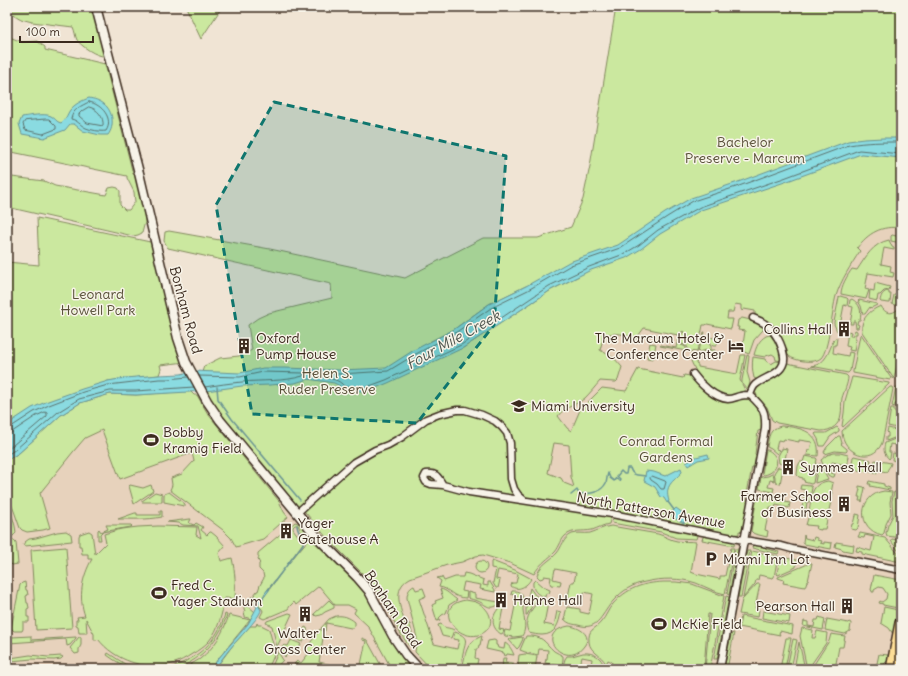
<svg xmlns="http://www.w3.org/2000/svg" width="908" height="676" font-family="Delius,sans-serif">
<rect width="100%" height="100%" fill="#f0e4d4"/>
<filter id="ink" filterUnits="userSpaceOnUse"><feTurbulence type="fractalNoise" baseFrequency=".025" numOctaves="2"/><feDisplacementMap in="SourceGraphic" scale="8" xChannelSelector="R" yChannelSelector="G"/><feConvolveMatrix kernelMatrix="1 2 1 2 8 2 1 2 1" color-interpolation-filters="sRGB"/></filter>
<g filter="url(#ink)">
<!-- built -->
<path fill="#e7d2bc" d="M901,146V669H7V478L80,413L205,397Z"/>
<!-- green -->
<path fill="#cbe89f" stroke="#83895e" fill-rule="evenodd" d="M7,7H93L105,56C97,57 81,46 77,40C75,36 75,31 73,27L32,22L21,19L11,13H7Z
M186,7H222L201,39Z
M616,7H901V228C882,225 868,233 857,248L860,251C851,265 841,280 836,296C832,310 829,350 821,358C815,364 794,361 789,356C784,352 783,345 781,340C776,327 767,321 755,315V311L744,309L742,311L741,309V305L735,304L733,312H728L727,319H733L731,329L707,324L706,325H703L701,335L700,336L697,352L688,351L687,346L677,342L678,337L684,332L683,331L678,335L644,328L636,339C624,334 617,332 604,335L600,350L614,358L622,367L618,380L616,382H614L600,381C595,387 590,393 585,398C577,405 564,407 558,416L567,428L571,431L580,410L602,388L626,391L638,369L683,378L684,375L690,376L731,401C735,400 740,398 744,398C758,398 765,419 762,430L758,431L755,454L757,456L756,465L755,467H752L746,499L749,502L742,532L739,531V534L732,535L671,523L664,520L616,511L606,515L611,517L609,524C603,525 598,528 592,530C582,532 573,529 565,536C560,541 559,549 553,554C545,561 540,564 534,574L510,563L483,555L476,556L462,562L447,565L410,578C391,589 401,608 405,624H410C411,631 416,642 409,646L400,633L382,598L368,579L327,538L305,512L294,504L223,421L206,391L201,375L204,366L220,358L239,356L252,350L248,325L258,318L269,313L332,298L331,284L168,248L164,241L165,232L169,231L270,249L405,278L483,238H538L571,227L583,199L590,166ZM579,276L551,290L463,348L429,342L453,330L489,304L526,286ZM554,443L569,445L571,477L574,487L564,483L561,478L548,473Z
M7,36L22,42L37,41L45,47V50L105,64L133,174L135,175L145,212V222L142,233L138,235L133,236L7,207V177H12L44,181L55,186L106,195L109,188L114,187L118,188L120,191V205L125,210H129L135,202L134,192L127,178V176L7,151Z
M37,218L155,243L186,362L160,365L161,369L159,375L108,381L9,423L7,426V262L39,265Z
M892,235L901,237V243L891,241V236Z
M889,240L892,247L894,248V250L884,248L881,264L891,266L890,272L894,273L893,277L868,273L865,289L869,290L866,299L841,294C841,286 847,276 852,269L857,270C865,258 873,243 889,240Z
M875,283L890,287L889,290L884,291L880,295H878L877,301L869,299L870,290L874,291Z
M887,291L889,292V294H891L890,303H889L881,302L880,301C881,296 882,293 887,291Z
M897,293L901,296V305L900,306L892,304L894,295H896Z
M840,296L847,298L848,299L847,306L844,305L839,331H837L834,324V322L839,297Z
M852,299C860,304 862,311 860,320H858L857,324L859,325L858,328H856L855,321H853V324H850L853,307L849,306L850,300Z
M859,300L877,304V305L871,308L870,307L865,314H863L861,306L858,301Z
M881,306C885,314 892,315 898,309L901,312V345L894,379L862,332C860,319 870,310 881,306Z
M742,318C750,320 759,321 764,328L763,330L754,340L749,354L742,351L745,331L738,330L739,327H737L738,320Z
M855,330L857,331V334H855V339H856L854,351L849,350L850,347L846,346L848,331L851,332L850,336H852Z
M704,332H705L704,336L719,339L717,345H716V346H713L703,338Z
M861,334L891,378L890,380L853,373V371L860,335Z
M766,336C769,335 770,335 773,336C777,339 782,356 782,361L776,360L775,356L772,354L766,356L765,357L754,355C756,347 759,340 766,336Z
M701,337L711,346V349L698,352Z
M835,338H837L836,345H834L833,353L848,356L849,352L853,353L850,371L848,373L811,366C826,365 829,351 834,339Z
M650,343L656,344L653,359L647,358Z
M677,343L686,347V351L660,346L661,345L676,348Z
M712,350H715V352H716L715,357L700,354V353Z
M698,354L696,364L698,365V367L737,374L741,355H745L740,380L746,392C740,392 736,395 731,396C726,397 722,394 719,393C702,386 698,376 691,361Z
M747,355L749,356L747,372L750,382L748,390L742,383V380Z
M753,357L765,359L766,361L771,364L776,361L782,362L777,369L758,380L754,378C752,370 752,364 753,357Z
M787,363L846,375L848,377C848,384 844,391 842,398C841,404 842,409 841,414C840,425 831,431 821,431L777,423L772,420L767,407L757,396L756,393H754L755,390L757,387C766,381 783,374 787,363Z
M852,377H853L889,383V384L843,427L842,426L844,413L845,401Z
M890,387H892L893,389L882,443C872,466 842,453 842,431Z
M896,387L901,388V399L899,404H895V407L892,406Z
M190,391L194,395H197L208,414L279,501L284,512L288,517L263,539L236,547L231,538L223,530L170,490L172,485L171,478L182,474L194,461L192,453L120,479L102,430L85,438L73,452L40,493L50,528L43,530L27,532L22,530L20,528L14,511L7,494V460L19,453L61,415L80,403L110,394L136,395Z
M891,408H894V412L901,413V422L899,423L897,428L888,426Z
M781,426C801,427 821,432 818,456L807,455L808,450H810L812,442L799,440V442L784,439L783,441L778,440L776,449L779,450L777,454L771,449L767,447C769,436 769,429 781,426Z
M837,427L839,429V431L830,437L824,446H820L818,439L815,434L816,433H826Z
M888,428L896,430L897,437L886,441V437H888V433L887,432Z
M901,435L899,446L890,444L889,452H891L890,458L889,459C884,454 883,450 885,443L900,437Z
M838,436H840L842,443L841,444L847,449V451L846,452L835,451L825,454L824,452L827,447Z
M782,448L787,449L784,465L779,463L778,456L781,450H782Z
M766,450H768C781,457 779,472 764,475L762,474Z
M834,453H840L848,455L849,456L847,468L846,467V465L832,462L831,465H833L831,473L835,474L834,477H831L828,475L821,460L827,455Z
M893,453L901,454V462L892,460Z
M805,456L816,458L817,459L813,483L811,484L804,482L805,481L803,480V478L799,477L797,475L798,466L800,462H803Z
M854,456L871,460L868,472L851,469L853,457Z
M875,460L891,463C891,467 887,468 887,472L877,470V474L871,472V469H873Z
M820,463L828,479L815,483V482L818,467Z
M778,467L783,468L780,484L776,483V481H775V477L774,473Z
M772,474H773L774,477V481L770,480L768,487L774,488L773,492L759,489L761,477L768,476Z
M828,481L833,483L831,493H833L829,510H828L826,519L827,520L825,529H821V530L816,529L817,526L806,525L808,518H810L811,516V513L809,512C812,496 810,484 828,481Z
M869,481L884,484V486L890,488V490L870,486L871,484H868Z
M130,485L143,488L151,485L153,491L134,504L129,486Z
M801,485L811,486L812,488L809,502H807L806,509L802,508L805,490L800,489Z
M859,486L864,487L865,488L862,502V501H859L860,497H858L860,489H859Z
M884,491L892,492L890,502L891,514L886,524L884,533L882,535C856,529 858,495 884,491Z
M155,492L162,494V502H142V501Z
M169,492L185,504V506H184L164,502V494Z
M894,492L901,494V538L887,536L886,533L888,525L893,515L892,501Z
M757,497L783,501V499L786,500L785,502L790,503L789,508L776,505L775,508L770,507L765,530L768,531L767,537L755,534L753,533L751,531Z
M7,503C11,513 15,522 16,533L13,536L7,537Z
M160,511H162V517C147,520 132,519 118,519L135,513H137V515H160Z
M856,514L860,515L858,528L856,530L851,529L852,524H853L855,516L856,517Z
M613,518L696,532L697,536L696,539L676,538L661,532L612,523Z
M190,519H191L189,523L194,525L196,523L203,527L201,530L207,535L210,532H211L216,536L225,546L219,553L221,561L232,558C235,572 236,585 235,599L225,598C222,613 219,629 209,641C204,646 198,651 192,654C186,658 179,662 172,664C154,670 129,664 113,653C107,649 102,644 98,639L97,640H94V634L86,619L87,633H79L78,626L76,625V620H78L77,617L85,616C78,597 82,577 92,559H88V554H82L81,546H79V536L80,534L89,531L92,533L95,554L106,543L104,534L121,529L138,527L158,526L197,527L196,535L201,538L198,526L183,525L179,523L167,522Z
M295,522L300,524L301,526L303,525L354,579L362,589L412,667V669H393L390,666L368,626L354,613L356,609L348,605H335L319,586L296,605L294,602L290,606L288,609L264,619L260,617L263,611L262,609L258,605L281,573L268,589L263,597L259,599L257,603L251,599L252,596H254V595L257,591H258L260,585L264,578L263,573L259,569V564L260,563L259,562L258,559L259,557L258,556V553L284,531L286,534L289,532L287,529ZM295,525H298L302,533L308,540L287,565L303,543V542L293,529V527Z
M106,525H131L132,526L131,527L102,532L100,534L101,540H98V530L99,529L101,532L108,529Z
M611,526L658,534C665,536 670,540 677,541C683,542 690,541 696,542L691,572L696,574L720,579V576H725L731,548H734L725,594C715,592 706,587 696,583C681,578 661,578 645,582C633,584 622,591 614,600C602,612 599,632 578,625C572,624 569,624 564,619H566L565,615L567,607L580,609V612L589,614L593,594L584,592L582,600L568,597L571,582H574L576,573L555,569L553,579L561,581L560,586L551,585L550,583L551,577L544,576L543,578L540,579L537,576C539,565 550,561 557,553C562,547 563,538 572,534C578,532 584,534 590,533C597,531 603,527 611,526Z
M66,531L71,534L72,541L25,546L23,545L25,542L29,539L36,538L57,532Z
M860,533L885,538L901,557V562L862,554V552L856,551L857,547L871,551L874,537L865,535L864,538L858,537Z
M707,534L735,541L734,546L702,540L703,537Z
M804,535L805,538L813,540L814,537L817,538V540L821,541L820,543L824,544V542L832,543L831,549L804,544L803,542Z
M892,539L901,541V554L891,541Z
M7,540H14L16,542L18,564L12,565L7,560Z
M836,542L854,545L853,552L843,550L842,549L835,547Z
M753,545L762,546L767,549L779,552L778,554L752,548Z
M66,547L72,628L36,630L31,550Z
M735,549H738L729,595L727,594Z
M747,551H750L741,597H738Z
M752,551L778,556L774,577L773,578L759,575L758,580H756L755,584L743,598Z
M780,557L797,560L796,567L778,575L777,574Z
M475 567a6 6 0 1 1 12 0a6 6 0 1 1-12 0Z
M492,561L515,570L530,578L531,579C527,586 518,592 511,586L512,583H516L518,574L498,570L496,579L500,580L498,588H496L493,583L496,569L491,568V562Z
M810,563H812L808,581H807L805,587L783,583L784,580L778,578V577Z
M464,573L469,574L484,580L483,585L488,586V582H490L495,590V592L480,589L481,585L464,582L462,591L467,592L466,598C452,598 450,588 439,587L441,581L437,578L442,577L444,581L455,577H463Z
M874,575L901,580V592L898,608L883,605V604L879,603L880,601L882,602L886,599L887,594L883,588L879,587L874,590V592H872V591L871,590Z
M535,580L543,587L550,590L549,594L546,593L545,597C537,595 532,590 533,582Z
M25,582L26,590H27L28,595L26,596L27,603H28L29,608L27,609V617H29V622H23V629L22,631H14L11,628L20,585L22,583Z
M663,582H676L692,584L724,596L710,669H705L710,614H708L704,669H613L610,668L612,662L608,660L606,664C601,654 590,652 589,642C588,628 594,631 601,622C606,617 608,609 613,604C627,588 643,583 663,582Z
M757,584H760L755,608L759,610L758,617L739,614L742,600Z
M414,586L416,590L423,588L426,596L419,599L434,644L457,649L459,640L453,639L455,632C469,637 466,641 463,653C462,658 462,664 459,669H431L415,652L417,638L407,598C407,593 409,588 414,586Z
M530,588L535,595L540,598L532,606L527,615H526V604Z
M440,589C447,590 451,596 456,599L457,600L449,605L446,613L442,615L439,618L440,620L437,621L432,605L436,603L435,601L443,598Z
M512,591C526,590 523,602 523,610C524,618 527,629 522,636L514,637L505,636L504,634L505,630L510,631L517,596L511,594Z
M468,592L475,594V598L499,602L500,604C489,611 487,605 478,601C474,600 471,599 468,598Z
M726,596L729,597L717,659H714Z
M542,599H545V602L548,603L544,624L554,626L557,611L561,612C559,623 556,635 542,635C538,635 533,634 529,633C522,622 532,606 542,599Z
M329,600L334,605V608L325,612L321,615L316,616L314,614Z
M466,600C470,601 474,601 478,603C491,609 497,627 481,634C457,644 430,605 466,600Z
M246,604L255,612L251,619L245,617V615L244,614V612L245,611L244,609V607L246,606Z
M501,606L502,608H503L499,629L504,630L503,633L501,634C490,627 491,615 501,606Z
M884,607L898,610L893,634L889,628L881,623Z
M763,611L790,616L789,623L762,618Z
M289,613L292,614L277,647L272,626L266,623L267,621Z
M225,614L227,615C220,636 208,652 189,663C181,667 181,669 172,669V667C198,658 217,642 225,614Z
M229,615L250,620L218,659L211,669H184C189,665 195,662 200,659C215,647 223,633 229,615Z
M336,616C343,615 349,617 355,622V626L353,628H351L326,623L325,631L321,628L329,619Z
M741,616L793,626L792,634L780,631L779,633L780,635L739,627Z
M819,617L825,619L823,630L803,626L804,621L808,622V626L814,627L815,620H818Z
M827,619L848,623L849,622L851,623L850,631L845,634L825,630Z
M257,623L258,625H261L269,629L275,651H276L268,669H215L233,645L250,626H256Z
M441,624C444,629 449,627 454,630L451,638L442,636L438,625Z
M569,626C579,627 593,635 584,646C567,671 530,633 569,626Z
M305,627L307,628L308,635L303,642L298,640Z
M802,628L813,630L812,638H815L817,631L827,633L826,643L808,669H807L800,636Z
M320,629L324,632L319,662L332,665V669H317L294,664L297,661L301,663L309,653L306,649Z
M733,633H734L727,669H724L731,635Z
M831,634L845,636L843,647H839L835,669H811L829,641Z
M31,636V640L76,637V638L70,645L67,646L66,639L9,643L10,638L12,637Z
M482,636L480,645H479L478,649H476L475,658L478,659L476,669H462C466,653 465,643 482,636Z
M526,636C543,635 544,642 554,651C557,653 560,654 563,656V659L562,666L545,663L546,659H547L548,650L539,649L538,655L525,652L520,650Z
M79,637H81V645L79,649V653L75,654L70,648Z
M522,637L523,639L519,647L517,649L509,640L510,639Z
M362,638L367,640L383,669H360L366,641L362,640Z
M786,638H791L785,669H780Z
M793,639L797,640L791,669L787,668Z
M291,640L301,644L296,652L292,649L285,657L280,649L284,645L288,646Z
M494,640L496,641V645H497L498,648L504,649L505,643C510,646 512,650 514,655L507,654L506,656H505L504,653L486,649L488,641Z
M799,642L805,669H794Z
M278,652L283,660L275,669H271Z
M108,653L125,664L142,668V669C128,669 118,663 107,655Z
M583,653C593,652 602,657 604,667L602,668L591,665L592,659L582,657L580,665H582L581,669L563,666L565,659L567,656H572Z
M525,654L537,656L535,669H519L518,663L519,655Z
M879,654L888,655V660L879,669H874V668H876Z
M30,655L48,657L61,656L63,657L61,659L54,660L32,659L11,661L10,660V658Z
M503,658H506L505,662L514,663L510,669H502Z"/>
<!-- water -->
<path fill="#8adbe1" stroke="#6a9493" d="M89,98C94,99 99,100 104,104C113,111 115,126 108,135H100L83,131L74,124H70L65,130L44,138L22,134L19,124L22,117C28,116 45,113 51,116C55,118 56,122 61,123C67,118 66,116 70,110C75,104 81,101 89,98Z
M883,138H901V158L861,154L785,182L701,210L660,234L641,249L626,258L591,270L551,290L463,348L388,383L368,391H343L339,387L340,386L334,383L308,379L295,383L270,385L242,386L206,391L136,395L110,394L80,403L61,415L19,453L7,460V426L9,423L32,408L48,401L82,389L108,381L125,378L159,375L181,374L194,371L240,373L263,368H285L340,370L386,368L414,350L453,330L489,304L526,286L569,262L618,245L665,213L691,198L738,182L848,141L864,139Z
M708,454L709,458L698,460L688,466L686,463L696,457Z
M681,468L682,472C673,482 664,485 669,501L667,503L664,498L661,497L655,487L644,481L646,471L654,472L665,476Z
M676,508L687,516L684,523L672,517V512Z
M268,589H270L258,605L261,610C260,617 240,637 234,644C227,652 221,660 215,669H211L218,659L248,624L257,607L255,605L259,599L263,597L265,593Z"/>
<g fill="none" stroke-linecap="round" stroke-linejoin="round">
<!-- shore -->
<path stroke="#5b716c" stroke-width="1" d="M89,102C102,104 114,119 106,131C100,132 91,130 86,128C80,125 77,120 71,119C73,109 81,106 89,102Z
M89,107C98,109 104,117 103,126L87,123L79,116V114L82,111Z
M46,119H49L56,126V129L43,134L25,130L23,124L25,121Z
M901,142C883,142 866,142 849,145L739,186L693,201L667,217L620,248L571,265L528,290L491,308L455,333L416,354L388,371L340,374L322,373L321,374V376L322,377C333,380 337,378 345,387H367L386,380L461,345L549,286L589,267L624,254L639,245L658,230L700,207L784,178L859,150L901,154
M199,376L240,377L263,372L303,373L304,374L303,376C283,382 262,380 242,382C230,383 217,385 205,387
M7,428L11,427L34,412L49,405L83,392L108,385L159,379H168L188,377
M7,433L12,432L36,416L45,412L47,413V416L13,445L7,449
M7,455L16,449L58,412L79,399L110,391H136L194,387
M652,476L665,481L666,482L664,489H661L657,484L651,480L650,478Z"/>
<!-- stream -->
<path stroke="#6a9493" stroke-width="1.5" d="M217,387L218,399L232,419L300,500
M571,495L577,490L579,494C589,494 601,493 606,483C607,480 607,476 608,473L610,478L614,481L616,478L619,481L620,479L617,476L621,471L624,474H626L627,468H630C632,476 638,475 645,476
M668,502L674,510
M268,590L303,544C305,536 297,534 297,525"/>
<!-- street casing -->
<g stroke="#3b2a1e" stroke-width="9">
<path id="street" d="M693,374C700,384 715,398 728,399C732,399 736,397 740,396C743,395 746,395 750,395C763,407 766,411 765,429L720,669
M750,395C751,392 753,387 755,385C763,378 775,376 781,368C786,361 784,355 782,348C777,333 768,323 753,318
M443,485L431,484L426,482L424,478L426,474C437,473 437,476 443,485L469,492L612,514L738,539L781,546L792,549L901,570
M297,513L309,502L354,462L375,450L388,445L402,437L426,419L439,414L457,410H465L482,415L495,421L502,427L507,433L510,443L511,479L514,489L518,495L524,500"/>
</g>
<!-- secondary casing -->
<g stroke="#3b2a1e" stroke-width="11">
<path id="secondary" d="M96,7L139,173L178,338L186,362L207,401L220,420L318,538L357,577L369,591L393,636L406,655L419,669"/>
</g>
<!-- highway casing -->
<g stroke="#3b2a1e" stroke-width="14">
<path id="highway" d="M892,669L901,623"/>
</g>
<!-- street -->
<use href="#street" stroke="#f7f3e8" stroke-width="6"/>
<!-- secondary -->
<use href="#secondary" stroke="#f7f3e8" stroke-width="8"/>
<!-- highway -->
<use href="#highway" stroke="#fdde96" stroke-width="11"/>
</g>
</g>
<!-- marked area -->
<path fill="#0f766e" fill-opacity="0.2" stroke="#0f766e" stroke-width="3" stroke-dasharray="8 5" stroke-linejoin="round" d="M274,102L506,156L494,325L417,423L252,414L216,205Z"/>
<!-- icons -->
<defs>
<g id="building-bare" transform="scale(1.2)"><path d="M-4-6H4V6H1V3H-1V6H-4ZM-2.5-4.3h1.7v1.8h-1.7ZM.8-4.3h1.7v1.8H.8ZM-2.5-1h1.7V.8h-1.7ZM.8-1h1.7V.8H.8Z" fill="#3b2a1e" stroke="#f7f3e8" stroke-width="2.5" paint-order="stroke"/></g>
<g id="hotel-bare" transform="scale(1.2)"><path d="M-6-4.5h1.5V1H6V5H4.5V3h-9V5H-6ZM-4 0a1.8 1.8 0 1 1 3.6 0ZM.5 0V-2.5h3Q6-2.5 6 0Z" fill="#3b2a1e" stroke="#f7f3e8" stroke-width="2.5" paint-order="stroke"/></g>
<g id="university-bare" transform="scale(1.2)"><path d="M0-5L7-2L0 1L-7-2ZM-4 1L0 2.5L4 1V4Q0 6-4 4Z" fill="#3b2a1e" stroke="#f7f3e8" stroke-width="2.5" paint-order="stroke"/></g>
<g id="stadium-bare" transform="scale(1.2)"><path d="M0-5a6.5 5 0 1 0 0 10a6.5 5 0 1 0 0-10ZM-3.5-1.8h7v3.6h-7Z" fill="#3b2a1e" stroke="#f7f3e8" stroke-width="2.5" paint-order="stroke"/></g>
<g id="parking-bare" transform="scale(1.2)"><path d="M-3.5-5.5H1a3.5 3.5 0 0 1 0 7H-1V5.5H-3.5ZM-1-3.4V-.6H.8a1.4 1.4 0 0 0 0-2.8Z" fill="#3b2a1e" stroke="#f7f3e8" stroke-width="2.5" paint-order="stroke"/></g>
</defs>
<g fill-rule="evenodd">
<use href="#building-bare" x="844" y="329"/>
<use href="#building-bare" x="244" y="346"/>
<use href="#hotel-bare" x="736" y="346"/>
<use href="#university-bare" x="519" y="406"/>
<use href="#stadium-bare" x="151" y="440"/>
<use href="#building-bare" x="788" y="467"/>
<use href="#building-bare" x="844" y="504"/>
<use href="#building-bare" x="286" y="531"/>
<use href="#parking-bare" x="711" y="559"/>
<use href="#stadium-bare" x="159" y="593"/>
<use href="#building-bare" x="501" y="600"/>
<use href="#building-bare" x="847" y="606"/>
<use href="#building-bare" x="305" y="614"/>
<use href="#stadium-bare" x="659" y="624"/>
</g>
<g text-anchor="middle" stroke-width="3" stroke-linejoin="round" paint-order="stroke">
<!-- park labels -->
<g font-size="14" fill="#585038" stroke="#f7f3e8">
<text x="745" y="147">Bachelor<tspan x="745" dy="16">Preserve - Marcum</tspan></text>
<text x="98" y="299">Leonard<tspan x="98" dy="16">Howell Park</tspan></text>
<text x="327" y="378">Helen S.<tspan x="327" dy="16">Ruder Preserve</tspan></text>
<text x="666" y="446">Conrad Formal<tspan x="666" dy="16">Gardens</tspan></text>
</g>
<!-- street labels -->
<g font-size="14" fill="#3b2a1e" stroke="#f7f3e8">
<text transform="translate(186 310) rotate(75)" y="5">Bonham Road</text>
<text transform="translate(651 510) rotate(10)" y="5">North Patterson Avenue</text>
<text transform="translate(393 609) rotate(56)" y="5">Bonham Road</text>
</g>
<!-- poi labels -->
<g font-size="14" fill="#3b2a1e" stroke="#f7f3e8" text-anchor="start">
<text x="832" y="334" text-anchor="end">Collins Hall</text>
<text x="256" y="343">Oxford<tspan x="256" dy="16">Pump House</tspan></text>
<text x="724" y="343" text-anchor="end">The Marcum Hotel &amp;<tspan x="724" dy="16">Conference Center</tspan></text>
<text x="531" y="411">Miami University</text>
<text x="163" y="437">Bobby<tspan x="163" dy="16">Kramig Field</tspan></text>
<text x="800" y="472">Symmes Hall</text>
<text x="832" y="501" text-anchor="end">Farmer School<tspan x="832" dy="16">of Business</tspan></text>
<text x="298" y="528">Yager<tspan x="298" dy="16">Gatehouse A</tspan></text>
<text x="723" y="564">Miami Inn Lot</text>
<text x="171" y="590">Fred C.<tspan x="171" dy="16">Yager Stadium</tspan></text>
<text x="513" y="605">Hahne Hall</text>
<text x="835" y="611" text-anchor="end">Pearson Hall</text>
<text x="671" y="629">McKie Field</text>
<text x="305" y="638" text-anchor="middle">Walter L.<tspan x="305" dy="16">Gross Center</tspan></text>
</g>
<!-- water labels -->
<g font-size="15" font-style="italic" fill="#4f564f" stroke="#f7f3e8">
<text transform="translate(453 340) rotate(-29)" y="5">Four Mile Creek</text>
</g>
</g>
<!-- margin -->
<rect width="908" height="676" fill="none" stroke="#f7f3e8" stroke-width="24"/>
<rect x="12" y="12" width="884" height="652" fill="none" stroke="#3b2a1e" stroke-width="1.5" filter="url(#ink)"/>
<!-- scale -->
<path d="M20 36v6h73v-6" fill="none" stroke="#3b2a1e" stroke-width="2"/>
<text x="26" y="36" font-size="12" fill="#3b2a1e" stroke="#f7f3e8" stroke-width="3" paint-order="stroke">100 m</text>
</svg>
